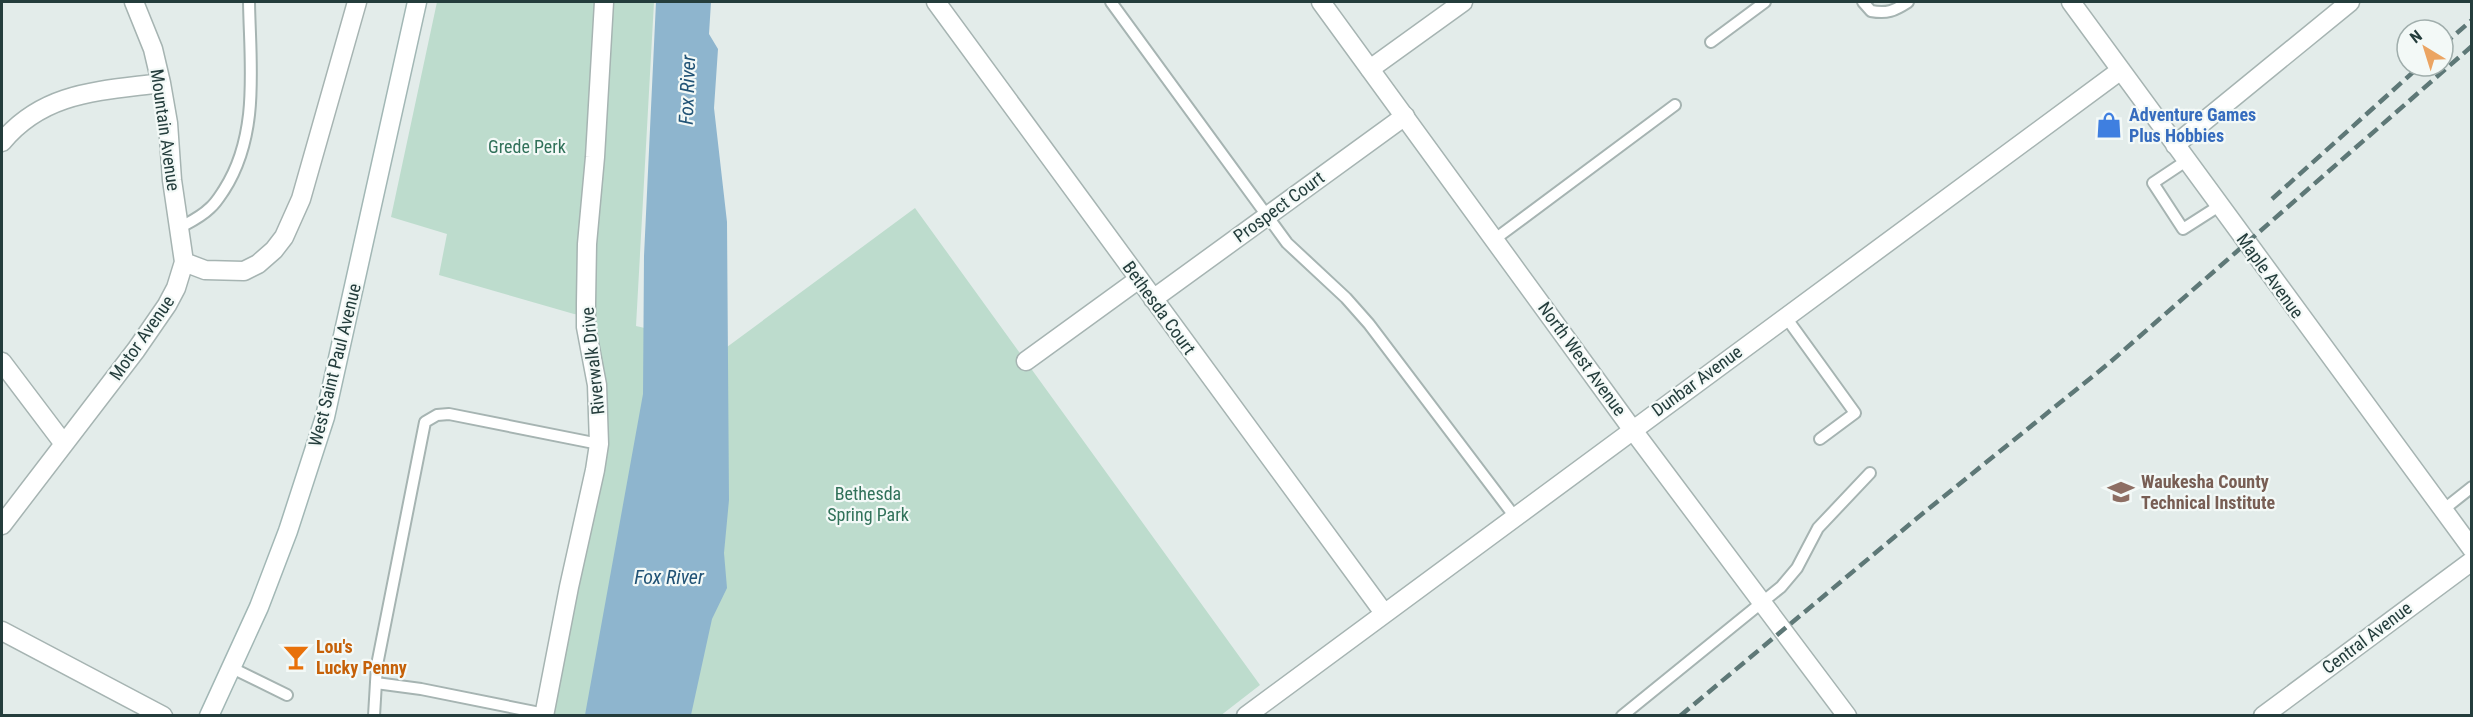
<svg xmlns="http://www.w3.org/2000/svg" width="2473" height="717" font-family="'Roboto Condensed',sans-serif">
<rect width="100%" height="100%" fill="#e3ecea"/>
<!-- green -->
<path fill="#bddccd" d="M437,2H654L636,326L727,347L915,208L1260,685L1220,716L551,715L597,498L591,316L574,314L439,275L447,234L391,217Z"/>
<!-- water -->
<path fill="#8eb5ce" d="M656,2H711L709,34L718,49L714,108L727,222L729,500L724,553L727,588L712,619L691,715H585L643,394L644,256Z"/>
<g fill="none" stroke-linecap="round" stroke-linejoin="round">
<!-- service casing -->
<g stroke="#a6b4b2" stroke-width="14">
<path id="service" d="M1111,2L1287,243L1346,298L1369,324L1515,517
M1863,2L1871,11C1887,14 1894,11 1908,2
M1711,42L1765,2
M2186,161L2153,183L2183,229L2219,206
M179,228C190,222 201,217 210,208C216,203 220,196 224,190C260,134 250,65 249,2
M1495,239L1675,105
M1785,316L1855,413L1820,439
M2443,510L2472,487
M232,668L287,695
M376,683L421,689L545,714
M374,716L377,665L425,422L437,415L449,414L599,444
M1622,716L1781,587L1797,568L1818,528L1870,473"/>
</g>
<!-- minor casing -->
<g stroke="#a6b4b2" stroke-width="21">
<path id="minor" d="M936,2L1384,613
M2071,2L2472,549
M1370,69L1463,2
M2,142C44,91 101,91 161,83
M2175,145L2350,2
M184,262L205,270L244,271L258,264L274,250L284,237L301,199L357,2
M1153,299L1405,116
M1026,361L1139,279
M2,362L64,444
M2,525L136,350L167,305L176,288L184,262L172,180L168,123L161,83L153,49L134,2
M2,631L163,716
M544,716L569,587L595,470L599,444L597,385L586,327V303L587,244L595,157L604,2
M1246,716L2121,70
M2263,716L2472,561"/>
</g>
<!-- tertiary casing -->
<g stroke="#a6b4b2" stroke-width="21">
<path id="tertiary" d="M1321,2L1632,429L1847,716"/>
</g>
<!-- secondary casing -->
<g stroke="#a2b7b5" stroke-width="21">
<path id="secondary" d="M209,716L259,607L288,531L325,417L417,2"/>
</g>
<!-- service -->
<use href="#service" stroke="#fff" stroke-width="10"/>
<!-- minor -->
<use href="#minor" stroke="#fff" stroke-width="18"/>
<!-- tertiary -->
<use href="#tertiary" stroke="#fff" stroke-width="18"/>
<!-- secondary -->
<use href="#secondary" stroke="#fff" stroke-width="18"/>
<!-- rail -->
<path stroke="#5e7877" stroke-width="4.5" stroke-dasharray="12 6" stroke-linecap="butt" d="M2443,45L2472,20
M2272,199L2420,66
M1680,716L1916,519L2108,364L2472,46"/>
</g>
<!-- icons -->
<defs>
<g id="shop-bare" transform="scale(2.07)"><path d="M-5-2.5h2.3a2.7 3.5 0 0 1 5.4 0H5L5.5 6h-11ZM-1.5-2.5h3a1.5 2.3 0 0 0-3 0Z" fill="#3f7fe0" stroke="#f3f9f7" stroke-width="2.5" paint-order="stroke"/></g>
<g id="university-bare" transform="scale(2.07)"><path d="M0-5L7-2L0 1L-7-2ZM-4 1L0 2.5L4 1V4Q0 6-4 4Z" fill="#8d6e63" stroke="#f3f9f7" stroke-width="2.5" paint-order="stroke"/></g>
<g id="bar-bare" transform="scale(2.07)"><path d="M-6-5H6L.8 .8V4.5H3.5V6h-7V4.5H-.8V.8Z" fill="#e8710a" stroke="#f3f9f7" stroke-width="2.5" paint-order="stroke"/></g>
</defs>
<g fill-rule="evenodd">
<use href="#shop-bare" x="2109" y="125"/>
<use href="#university-bare" x="2121" y="492"/>
<use href="#bar-bare" x="296" y="657"/>
</g>
<g text-anchor="middle" stroke-width="4.5" stroke-linejoin="round" paint-order="stroke">
<!-- shop labels -->
<g font-size="18" font-weight="bold" fill="#366cbe" stroke="#f3f9f7" text-anchor="start">
<text x="2129" y="121">Adventure Games<tspan x="2129" dy="21">Plus Hobbies</tspan></text>
</g>
<!-- street labels -->
<g font-size="18" fill="#243d3c" stroke="#f3f9f7">
<text transform="translate(165 130) rotate(82)" y="6">Mountain Avenue</text>
<text transform="translate(1279 207) rotate(-36)" y="6">Prospect Court</text>
<text transform="translate(2270 276) rotate(54)" y="6">Maple Avenue</text>
<text transform="translate(1159 308) rotate(54)" y="6">Bethesda Court</text>
<text transform="translate(142 338) rotate(-55)" y="6">Motor Avenue</text>
<text transform="translate(1582 359) rotate(54)" y="6">North West Avenue</text>
<text transform="translate(593 361) rotate(-96)" y="6">Riverwalk Drive</text>
<text transform="translate(335 365) rotate(-76)" y="6">West Saint Paul Avenue</text>
<text transform="translate(1697 381) rotate(-36)" y="6">Dunbar Avenue</text>
<text transform="translate(2367 638) rotate(-37)" y="6">Central Avenue</text>
</g>
<!-- park labels -->
<g font-size="18" fill="#307159" stroke="#f3f9f7">
<text x="527" y="153">Grede Perk</text>
<text x="868" y="500">Bethesda<tspan x="868" dy="21">Spring Park</tspan></text>
</g>
<!-- education labels -->
<g font-size="18" font-weight="bold" fill="#785e54" stroke="#f3f9f7" text-anchor="start">
<text x="2141" y="488">Waukesha County<tspan x="2141" dy="21">Technical Institute</tspan></text>
</g>
<!-- food labels -->
<g font-size="18" font-weight="bold" fill="#c56008" stroke="#f3f9f7" text-anchor="start">
<text x="316" y="653">Lou's<tspan x="316" dy="21">Lucky Penny</tspan></text>
</g>
<!-- water labels -->
<g font-size="20" font-style="italic" fill="#215376" stroke="#f3f9f7">
<text transform="translate(687 90) rotate(-88)" y="7">Fox River</text>
<text x="669" y="584">Fox River</text>
</g>
</g>
<!-- border -->
<rect width="2473" height="717" fill="none" stroke="#243d3c" stroke-width="6"/>
<!-- north arrow -->
<g transform="translate(2425 48) rotate(322)"><circle r="28" fill="#f3f9f7" stroke="#a0aeac" stroke-width="1.5"/>
<path d="M0-4.5L10 22L0 15L-10 22Z" fill="#eba462"/>
<text y="-9" font-size="16" font-weight="bold" text-anchor="middle" fill="#243d3c">N</text>
</g>
</svg>
